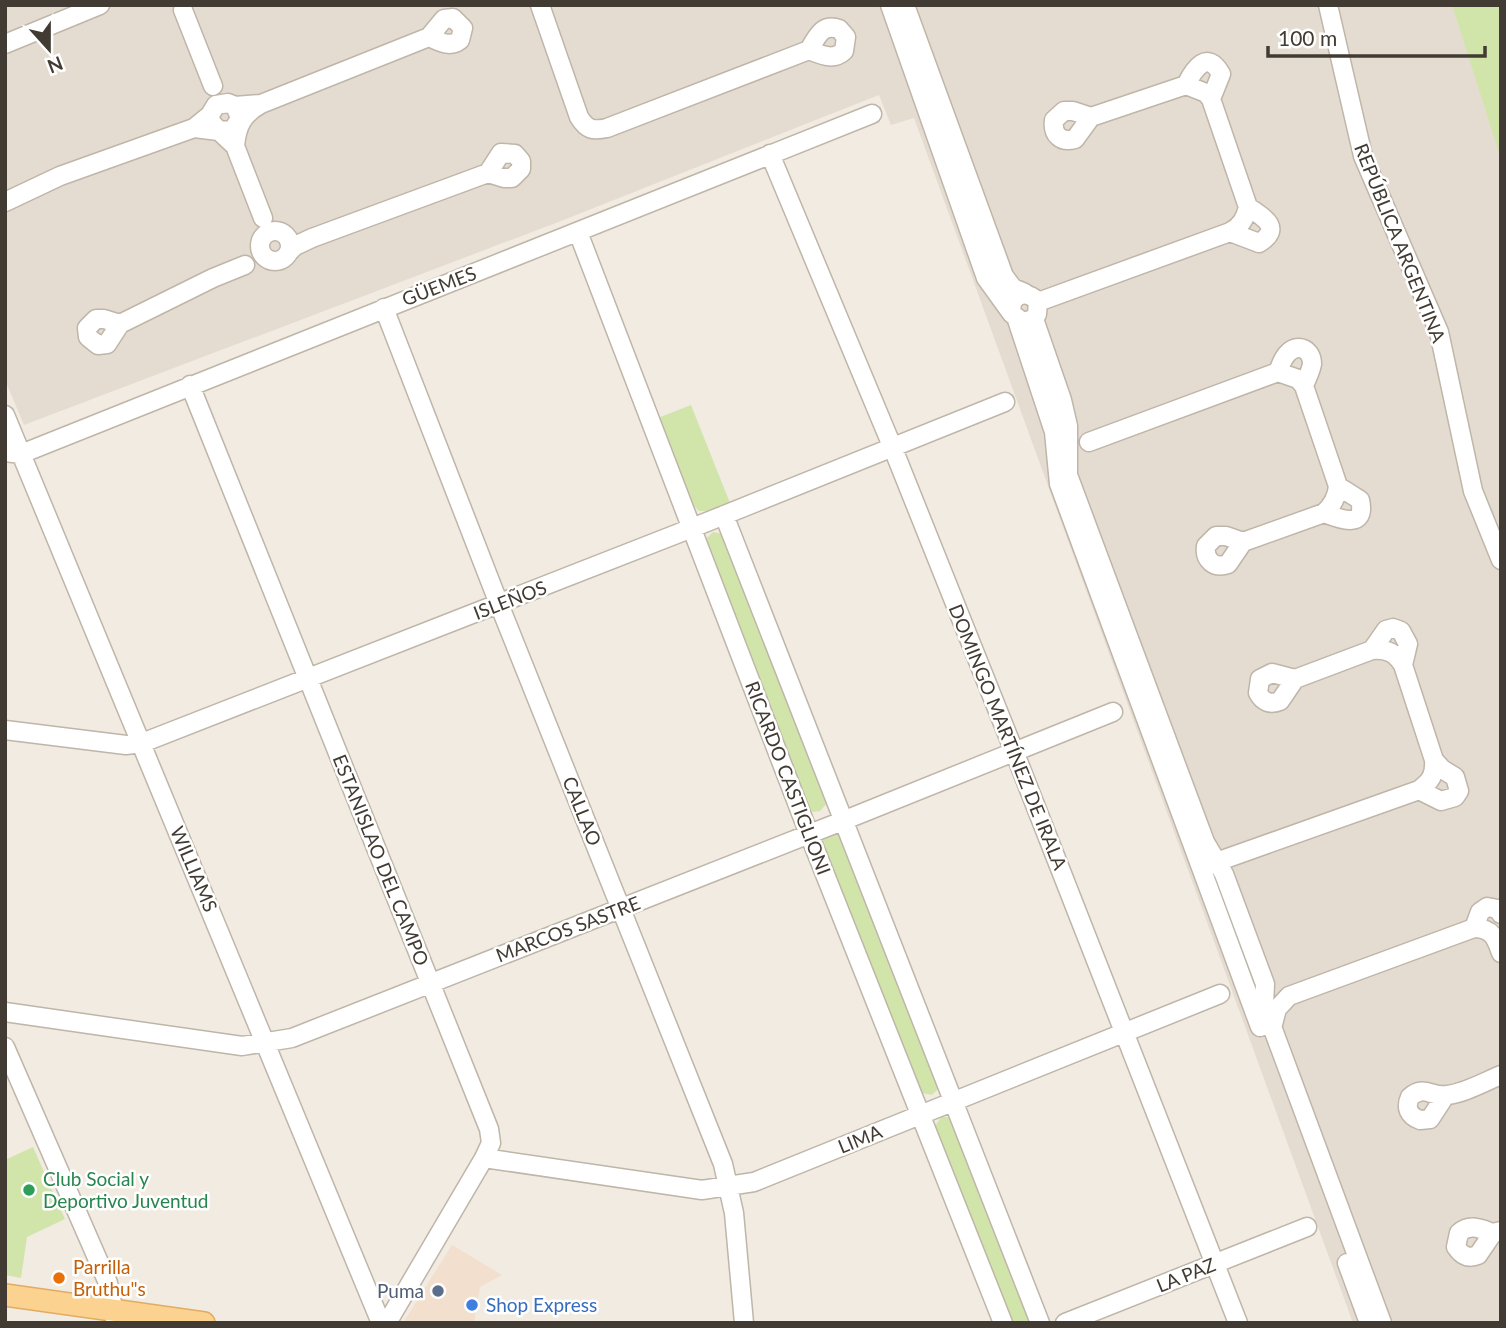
<svg xmlns="http://www.w3.org/2000/svg" width="1506" height="1328" font-family="Lato,sans-serif">
<rect width="100%" height="100%" fill="#f1ebe2"/>
<!-- residential -->
<path fill="#e5dcd1" d="M5,5H1501V1323H1353L914,118L891,125L879,95L561,221L24,425L5,380Z"/>
<!-- commercial -->
<path fill="#f3dfcd" d="M452,1245L502,1275L480,1287L474,1323H406L405,1320Z"/>
<!-- green -->
<path fill="#d1e5ab" d="M1452,5H1501V159Z
M691,405L730,503L710,511H699L692,504L658,418Z
M713,532L723,534L828,802L820,811L813,812L809,809L705,540Z
M839,830L940,1087L932,1095L921,1093L821,841L822,836Z
M942,1116L951,1118L1031,1318L1029,1323H1011L936,1133L935,1126Z
M33,1147L65,1219L27,1237L21,1278L5,1275V1160Z"/>
<g fill="none" stroke-linecap="round" stroke-linejoin="round">
<!-- minor casing -->
<g stroke="#bfb5a8" stroke-width="21">
<path id="minor" d="M540,5L579,117C587,130 593,131 607,128L809,50C817,37 822,23 839,29L846,37L844,51C833,61 822,55 809,50
M890,5L986,278L1012,314
M905,5L1004,276L1013,288L1025,293
M1328,5L1363,156L1439,332L1473,491L1501,560
M183,10L213,86
M5,44L100,5
M1186,85C1194,69 1207,49 1221,74L1211,99
M261,104L429,37L444,19L453,18L463,28L460,40C450,48 440,42 429,37
M210,115L211,122L219,131L233,130L240,118L235,106L228,103L216,105L210,115L194,128L219,131L235,146C237,125 243,114 261,104L235,106
M235,146L263,218
M770,154L892,446L1014,751L1238,1323
M5,202L60,176L194,128
M260 246a15 15 0 1 1 30 0a15 15 0 1 1-30 0Z
M578,232L809,834L1003,1323
M1230,232L1259,243C1284,228 1262,216 1248,207
M288,253L295,246L312,238L488,173L504,178H512L521,169V161L515,154L501,153L488,173
M1038,302L1230,232C1241,226 1245,219 1248,207L1211,99L1206,93L1186,85L1091,117L1073,111H1064L1054,120C1052,135 1061,143 1075,139L1091,117
M384,308L499,604L723,1164L734,1213L744,1323
M1034,319L1023,322L1012,314C1008,295 1026,288 1038,302L1037,314L1034,319L1062,400L1068,426V475L1205,842L1224,874L1265,984L1264,1005L1382,1323
M1017,320L1054,432L1059,484L1260,1027
M120,324L104,319H96L87,328L88,337L98,345L107,344L120,324L213,278L245,265
M1278,372C1281,365 1282,358 1289,352C1299,343 1312,350 1312,364C1311,371 1306,380 1304,386
M190,385L489,1129L491,1143L484,1158L387,1323
M5,415L381,1323
M1089,442L1278,372L1298,379L1304,386L1338,486C1337,497 1333,505 1324,513L1243,542L1228,564C1214,569 1204,560 1206,546L1216,536H1226L1243,542
M5,452L21,454L872,114
M1324,513C1339,519 1367,530 1360,500L1338,486
M724,515L1040,1323
M1372,650L1386,630L1393,628L1401,631L1408,644L1403,665
M5,730L126,745L142,743L692,528L1005,402
M1419,790L1441,801L1455,797L1459,791L1455,777L1442,769L1434,760
M1208,865L1419,790C1431,781 1435,775 1434,760L1403,665C1395,652 1387,649 1372,650L1295,679L1272,673L1260,679L1258,693C1263,702 1270,705 1280,701L1295,679
M1474,928L1480,912L1487,907L1498,909L1501,914
M5,1012L242,1046L292,1038L845,820L1113,712
M1272,1028L1277,1009L1289,996L1474,928C1492,928 1496,938 1501,953
M5,1047L108,1283L116,1323
M1445,1096L1430,1119L1420,1120C1409,1116 1405,1108 1410,1097C1424,1084 1432,1098 1447,1095C1465,1093 1484,1082 1501,1075
M484,1158L702,1190L754,1182L1220,994
M1493,1233C1481,1229 1470,1223 1459,1233L1456,1247C1462,1256 1468,1259 1478,1255L1493,1233L1501,1231
M1347,1263L1369,1323
M1065,1323L1307,1227"/>
</g>
<!-- major casing -->
<g stroke="#e1ac61" stroke-width="24">
<path id="major" d="M5,1295L204,1323"/>
</g>
<!-- minor -->
<use href="#minor" stroke="#fff" stroke-width="18"/>
<!-- major -->
<use href="#major" stroke="#fcd290" stroke-width="21"/>
</g>
<!-- markers -->
<circle fill="#2e9e5b" stroke="#fff" stroke-width="2.5" cx="29" cy="1190" r="7"/>
<circle fill="#e8710a" stroke="#fff" stroke-width="2.5" cx="59" cy="1278" r="7"/>
<circle fill="#5c6f8a" stroke="#fff" stroke-width="2.5" cx="438" cy="1291" r="7"/>
<circle fill="#3f7fe0" stroke="#fff" stroke-width="2.5" cx="472" cy="1305" r="7"/>
<g text-anchor="middle" stroke-width="5" stroke-linejoin="round" paint-order="stroke">
<!-- street labels -->
<g font-size="19" fill="#423b33" stroke="#fff">
<text transform="translate(1400 243) rotate(68)" y="7">REPÚBLICA ARGENTINA</text>
<text transform="translate(439 286) rotate(-21)" y="7">GÜEMES</text>
<text transform="translate(510 600) rotate(-21)" y="7">ISLEÑOS</text>
<text transform="translate(1008 737) rotate(68)" y="7">DOMINGO MARTÍNEZ DE IRALA</text>
<text transform="translate(788 778) rotate(69)" y="7">RICARDO CASTIGLIONI</text>
<text transform="translate(582 811) rotate(68)" y="7">CALLAO</text>
<text transform="translate(381 860) rotate(68)" y="7">ESTANISLAO DEL CAMPO</text>
<text transform="translate(194 869) rotate(67)" y="7">WILLIAMS</text>
<text transform="translate(568 929) rotate(-21)" y="7">MARCOS SASTRE</text>
<text transform="translate(860 1139) rotate(-22)" y="7">LIMA</text>
<text transform="translate(1186 1275) rotate(-22)" y="7">LA PAZ</text>
</g>
<!-- leisure labels -->
<g font-size="19" fill="#27864d" stroke="#fff" text-anchor="start">
<text x="43" y="1186">Club Social y<tspan x="43" dy="22">Deportivo Juventud</tspan></text>
</g>
<!-- food labels -->
<g font-size="19" fill="#c56008" stroke="#fff" text-anchor="start">
<text x="73" y="1274">Parrilla<tspan x="73" dy="22">Bruthu"s</tspan></text>
</g>
<!-- service labels -->
<g font-size="19" fill="#4e5e75" stroke="#fff" text-anchor="end">
<text x="424" y="1298">Puma</text>
</g>
<!-- shop labels -->
<g font-size="19" fill="#366cbe" stroke="#fff" text-anchor="start">
<text x="486" y="1312">Shop Express</text>
</g>
</g>
<!-- border -->
<rect width="1506" height="1328" fill="none" stroke="#423b33" stroke-width="14"/>
<!-- north arrow -->
<g transform="translate(49 49) rotate(159)" stroke="#ffffff" stroke-width="5" paint-order="stroke">
<path d="M0-5L12 26L0 18L-12 26Z" fill="#423b33"/>
<text y="-10" font-size="19" font-weight="bold" text-anchor="middle" fill="#423b33">N</text>
</g>
<!-- scale -->
<path d="M1268 46v10h217v-10" fill="none" stroke="#423b33" stroke-width="3.5"/>
<text x="1278" y="46" font-size="21" fill="#423b33" stroke="#ffffff" stroke-width="5" paint-order="stroke">100 m</text>
</svg>
